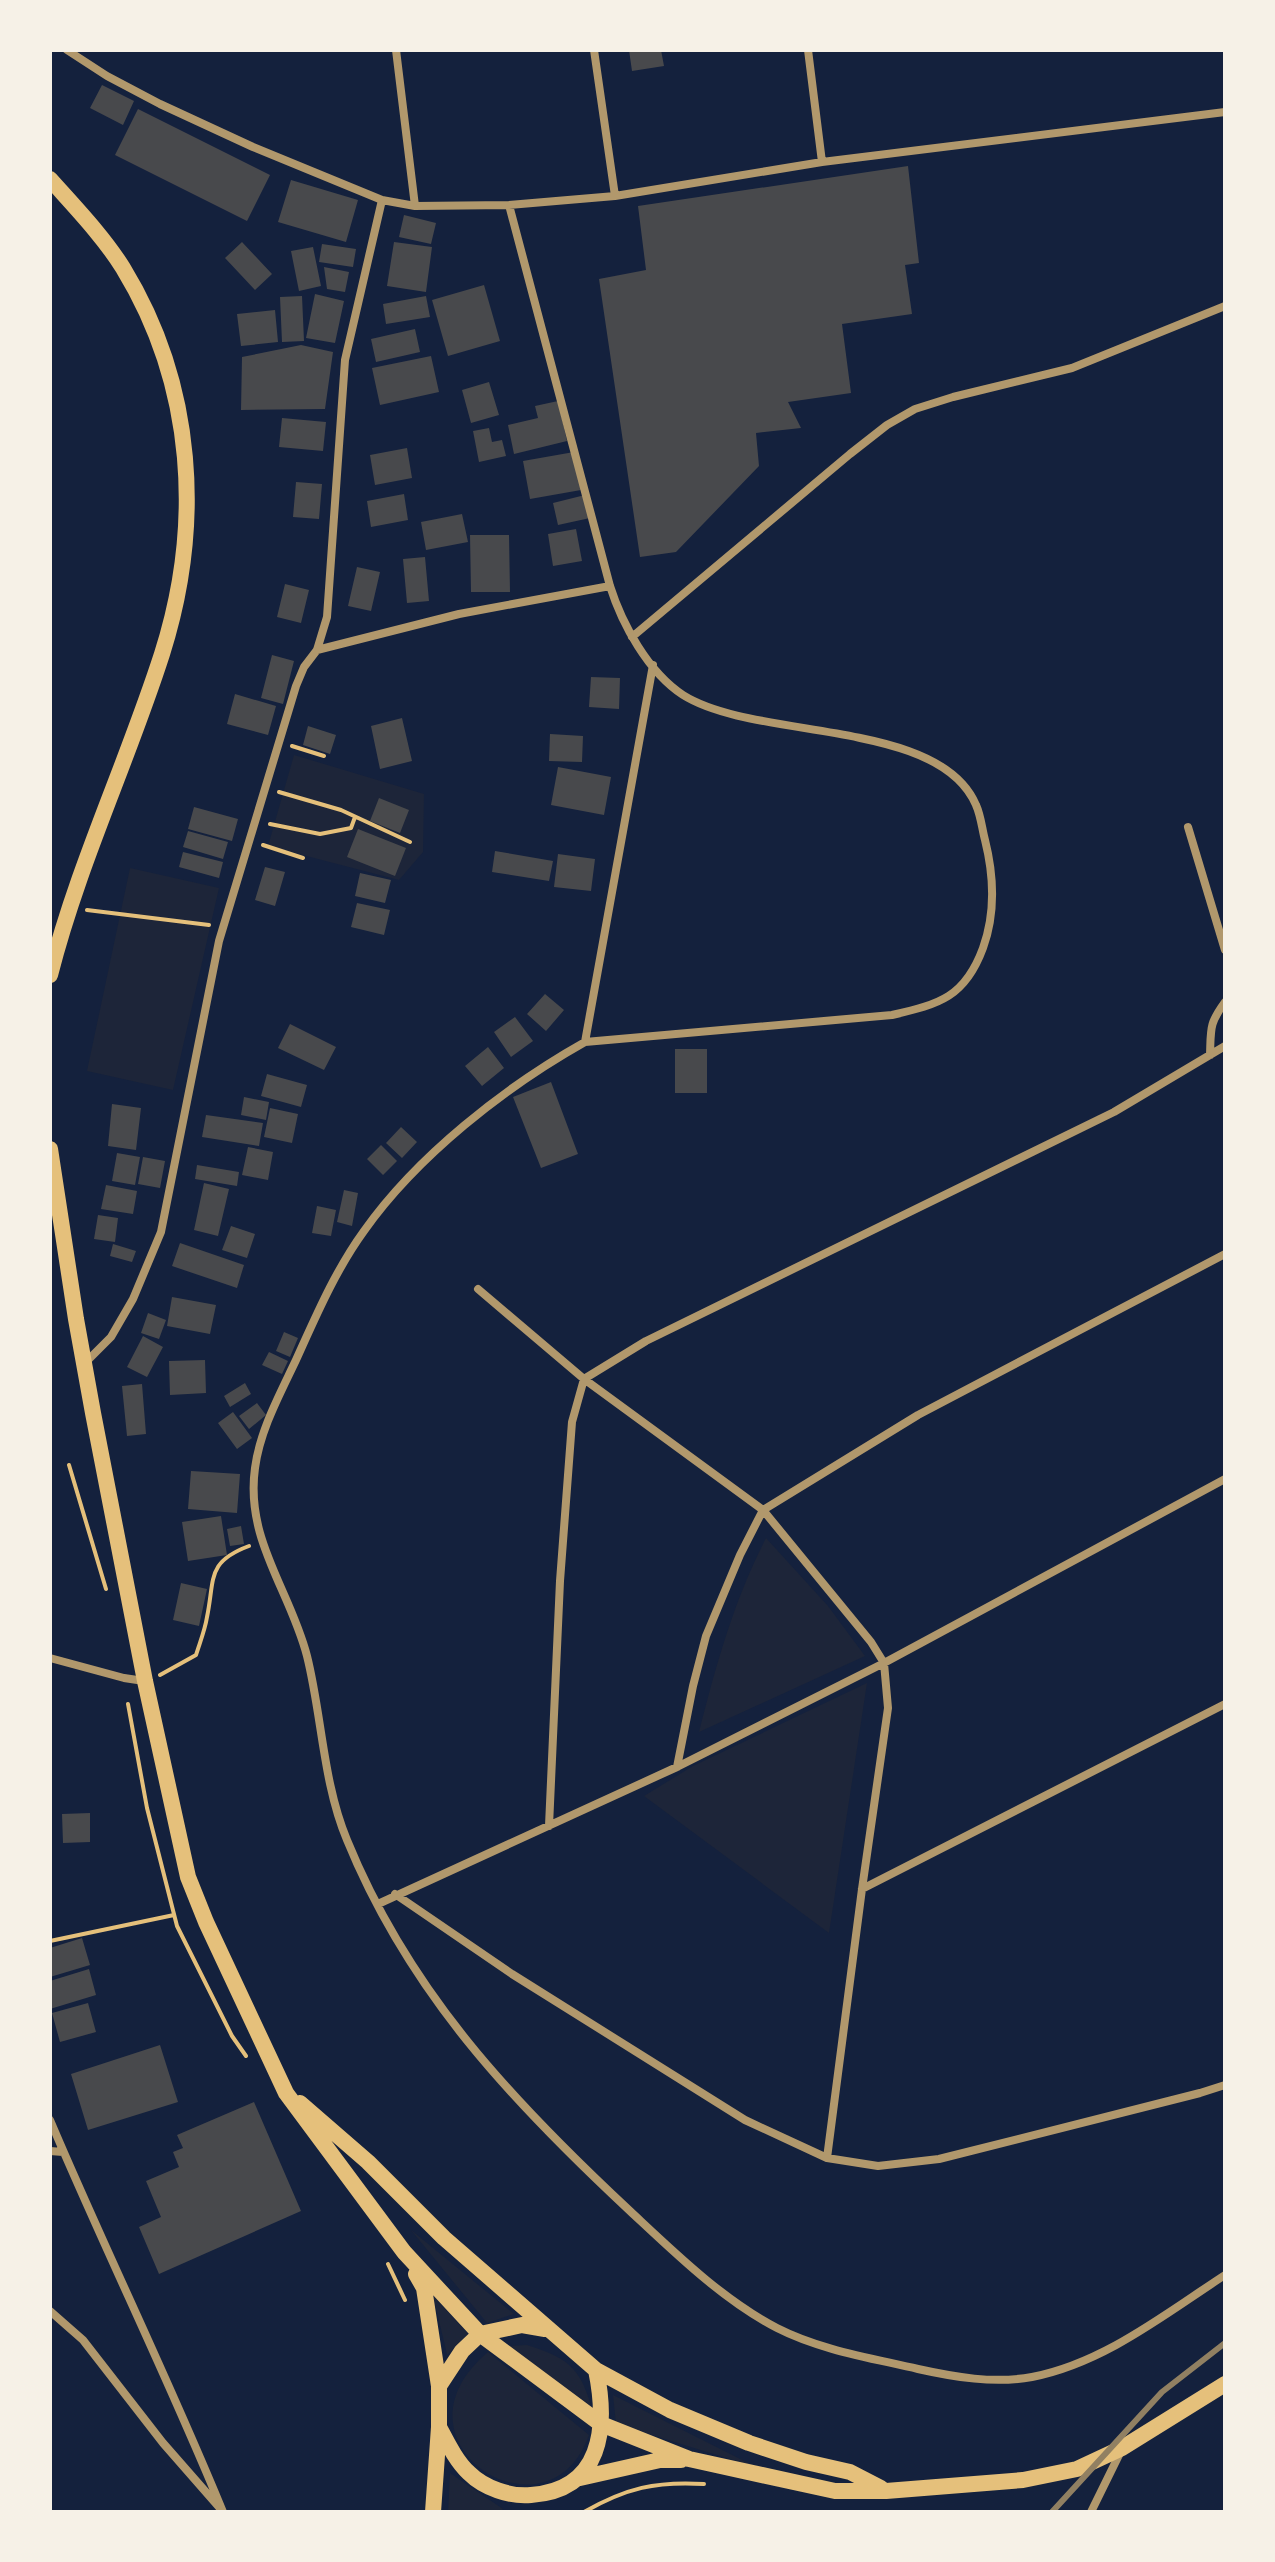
<svg xmlns="http://www.w3.org/2000/svg" width="1275" height="2562" font-family="Arial,sans-serif">
<rect width="100%" height="100%" fill="#14213d"/>
<!-- green -->
<path fill="#1d2539" d="M294,755L424,794L423,852L399,880L268,846Z
M130,868L219,888L173,1090L87,1071Z
M766,1538L828,1606L865,1656L699,1732C716,1665 734,1600 766,1538Z
M867,1683L829,1933L644,1796L693,1766Z
M411,2230L514,2314L487,2323Z
M433,2296L468,2334L447,2355V2354Z
M527,2345C565,2357 580,2366 591,2406L507,2346Z
M488,2352L589,2435C549,2549 380,2443 488,2352Z
M613,2395L756,2467L616,2424Z
M450,2473L503,2509L500,2512H448Z"/>
<!-- building -->
<path fill="#48494c" d="M629,50H661L664,66L632,71Z
M102,85L134,101L123,125L90,108Z
M138,109L270,175L247,221L115,155Z
M908,166L919,263L905,265L912,314L842,324L851,393L788,402L801,428L756,433L759,466L676,552L640,557L599,279L646,270L638,206Z
M291,180L358,200L346,242L278,222Z
M404,215L436,223L431,244L399,237Z
M242,242L272,274L255,290L225,258Z
M394,242L432,247L426,292L387,286Z
M322,244L356,249L353,267L319,262Z
M313,247L321,286L299,291L291,251Z
M324,267L349,272L345,292L327,289Z
M484,285L500,341L448,356L432,300Z
M315,294L344,301L335,343L306,338Z
M302,296L304,341L282,342L280,297Z
M426,296L430,317L386,324L383,304Z
M275,310L278,342L241,346L237,314Z
M415,329L420,352L376,362L371,339Z
M301,345L333,352L325,409L241,410L242,357Z
M431,356L439,392L380,405L372,368Z
M489,382L499,415L471,423L462,390Z
M558,401L567,441L514,454L508,425L538,418L535,406Z
M282,418L326,422L323,451L279,447Z
M489,428L492,442L502,440L506,456L479,462L473,431Z
M407,448L412,478L375,485L370,455Z
M574,452L581,490L530,499L523,461Z
M296,482L322,484L319,519L293,517Z
M404,494L408,520L371,527L367,501Z
M585,495L590,518L558,525L553,503Z
M462,514L468,542L426,550L421,522Z
M576,529L582,561L553,566L548,534Z
M470,535H509L510,592H471Z
M425,557L429,601L407,603L403,559Z
M357,567L380,572L371,611L348,606Z
M285,584L309,590L301,623L277,617Z
M272,655L294,661L283,704L261,698Z
M591,677L620,678L619,709L589,707Z
M235,694L276,706L268,735L227,724Z
M402,718L412,761L380,769L371,726Z
M308,726L336,735L330,754L303,745Z
M550,734L583,736L582,762L549,761Z
M558,767L611,777L604,815L551,805Z
M379,798L409,810L400,833L370,821Z
M194,807L238,819L232,841L188,829Z
M358,829L406,848L395,876L347,857Z
M188,831L228,842L223,859L183,847Z
M495,851L553,861L549,881L492,872Z
M183,852L223,862L219,878L179,867Z
M558,854L595,859L591,891L554,887Z
M265,867L285,872L275,906L255,900Z
M360,873L391,880L385,903L355,896Z
M357,903L390,910L384,935L351,927Z
M545,994L564,1010L546,1031L527,1014Z
M515,1017L533,1041L511,1057L494,1032Z
M290,1024L336,1047L324,1070L278,1048Z
M488,1047L504,1068L482,1086L465,1066Z
M675,1049H707V1093H675Z
M267,1074L307,1085L301,1107L261,1096Z
M551,1082L578,1154L541,1168L513,1097Z
M244,1097L269,1102L266,1120L241,1115Z
M112,1104L141,1108L136,1150L108,1146Z
M270,1108L298,1114L292,1143L264,1137Z
M206,1115L263,1123L259,1146L202,1137Z
M401,1127L417,1142L402,1158L386,1143Z
M381,1145L397,1161L383,1175L367,1159Z
M248,1147L273,1152L268,1180L242,1175Z
M117,1153L140,1157L135,1185L112,1181Z
M143,1157L165,1161L160,1188L138,1184Z
M197,1165L239,1172L237,1186L195,1179Z
M204,1183L229,1189L218,1236L194,1230Z
M106,1185L137,1191L133,1214L101,1209Z
M344,1190L358,1193L352,1226L337,1222Z
M317,1206L336,1210L331,1236L312,1233Z
M98,1215L118,1218L115,1242L94,1239Z
M231,1226L255,1234L247,1258L222,1250Z
M180,1243L244,1265L237,1288L172,1266Z
M113,1244L136,1251L132,1262L110,1256Z
M172,1297L216,1305L210,1334L167,1326Z
M148,1313L166,1320L159,1339L141,1333Z
M284,1332L298,1338L290,1357L276,1351Z
M143,1336L163,1347L147,1377L127,1367Z
M269,1352L288,1361L282,1374L262,1365Z
M205,1360L206,1393L170,1395L169,1361Z
M245,1383L251,1394L230,1407L224,1396Z
M142,1384L146,1434L127,1436L122,1386Z
M257,1403L266,1415L249,1429L239,1416Z
M233,1412L252,1438L237,1449L218,1423Z
M191,1471L240,1474L237,1513L188,1509Z
M221,1516L227,1555L188,1561L182,1522Z
M241,1526L244,1544L230,1546L227,1529Z
M181,1583L207,1589L199,1626L173,1620Z
M90,1813V1842L63,1843L62,1814Z
M82,1938L90,1965L50,1977V1948Z
M89,1969L96,1995L50,2009V1981Z
M88,2003L96,2032L60,2042L52,2013Z
M160,2045L178,2102L88,2130L71,2074Z
M254,2102L301,2211L159,2274L139,2227L161,2217L146,2181L179,2167L173,2152L183,2148L177,2135Z"/>
<g fill="none" stroke-linecap="round" stroke-linejoin="round">
<!-- path -->
<path stroke="#e5c07b" stroke-width="4" d="M292,746L324,756
M279,792L341,810L410,842
M270,824L320,834L351,828L355,817
M263,845L303,858
M87,910L209,925
M69,1465L106,1589
M160,1675L196,1655C200,1642 205,1630 207,1617C215,1579 206,1562 249,1546
M128,1704L147,1808L177,1926L232,2036L246,2056
M50,1941L174,1915
M388,2264L405,2300
M584,2512C626,2488 656,2481 704,2484"/>
<!-- minor -->
<path stroke="#b1986c" stroke-width="8" d="M67,50L107,76L160,104L253,147L382,200L415,206L509,205L615,196L822,162L1225,112
M396,50L415,206
M594,50L615,196
M808,50L822,162
M509,205L610,586C622,624 648,672 683,695C756,741 939,718 976,805C981,816 982,829 985,840C994,876 996,912 983,948C965,997 940,1004 892,1015L585,1042C505,1087 417,1156 364,1231C335,1271 316,1316 296,1360C280,1394 260,1430 255,1468C245,1540 290,1590 307,1656C322,1716 323,1783 347,1840C409,1992 512,2101 630,2211C675,2253 723,2300 777,2328C820,2350 871,2358 918,2369C954,2377 994,2384 1032,2377C1104,2363 1165,2314 1225,2275
M632,637L850,454L887,425L915,409L953,397L1072,368L1225,306
M317,650L459,614L610,586
M1188,827L1225,950
M585,1042L653,665
M1210,1055C1211,1028 1209,1024 1225,1002
M478,1289L584,1379L763,1510L871,1642L884,1663L888,1708L862,1889L827,2158
M85,1363L111,1337L133,1299L161,1232L219,941L296,686L304,667L317,650L327,617L345,360L382,200
M50,1658L124,1678L144,1681
M677,1767L693,1686L706,1636L740,1555L763,1510L918,1415L1225,1254
M549,1826L560,1581L572,1422L584,1379L646,1341L1114,1112L1225,1046
M862,1889L1225,1704
M395,1894L512,1974L745,2120L827,2158L878,2166L939,2159L1200,2093L1225,2085
M378,1904L677,1767L884,1663L1225,1479
M50,2120C106,2252 169,2380 223,2512
M50,2151L63,2152
M50,2311L83,2340L163,2443L219,2507
M1091,2512L1120,2453"/>
<!-- secondary -->
<path stroke="#e5c07b" stroke-width="16" d="M50,179C75,207 103,236 123,268C195,386 203,525 162,654C127,763 78,865 50,975
M50,1149L76,1319L93,1413L145,1681L188,1877L206,1922L286,2093L404,2252L480,2334L601,2424L689,2459L835,2491H886L1023,2480L1077,2469L1122,2448L1225,2384
M300,2103L368,2162L444,2238L596,2370L670,2410L749,2443L806,2462L850,2472L881,2488
M416,2274L424,2288L439,2386
M439,2427C447,2442 456,2461 469,2473C484,2488 510,2497 531,2495C602,2490 608,2428 596,2370
M580,2478L660,2460H681
M433,2512L439,2427V2386L462,2351L480,2334L522,2325L545,2329"/>
<!-- rail -->
<path stroke="#918062" stroke-width="6" d="M1052,2512L1162,2392L1225,2343"/>
</g>
<!-- border -->
<rect width="1275" height="2562" fill="none" stroke="#f6f1e7" stroke-width="104"/>
</svg>
